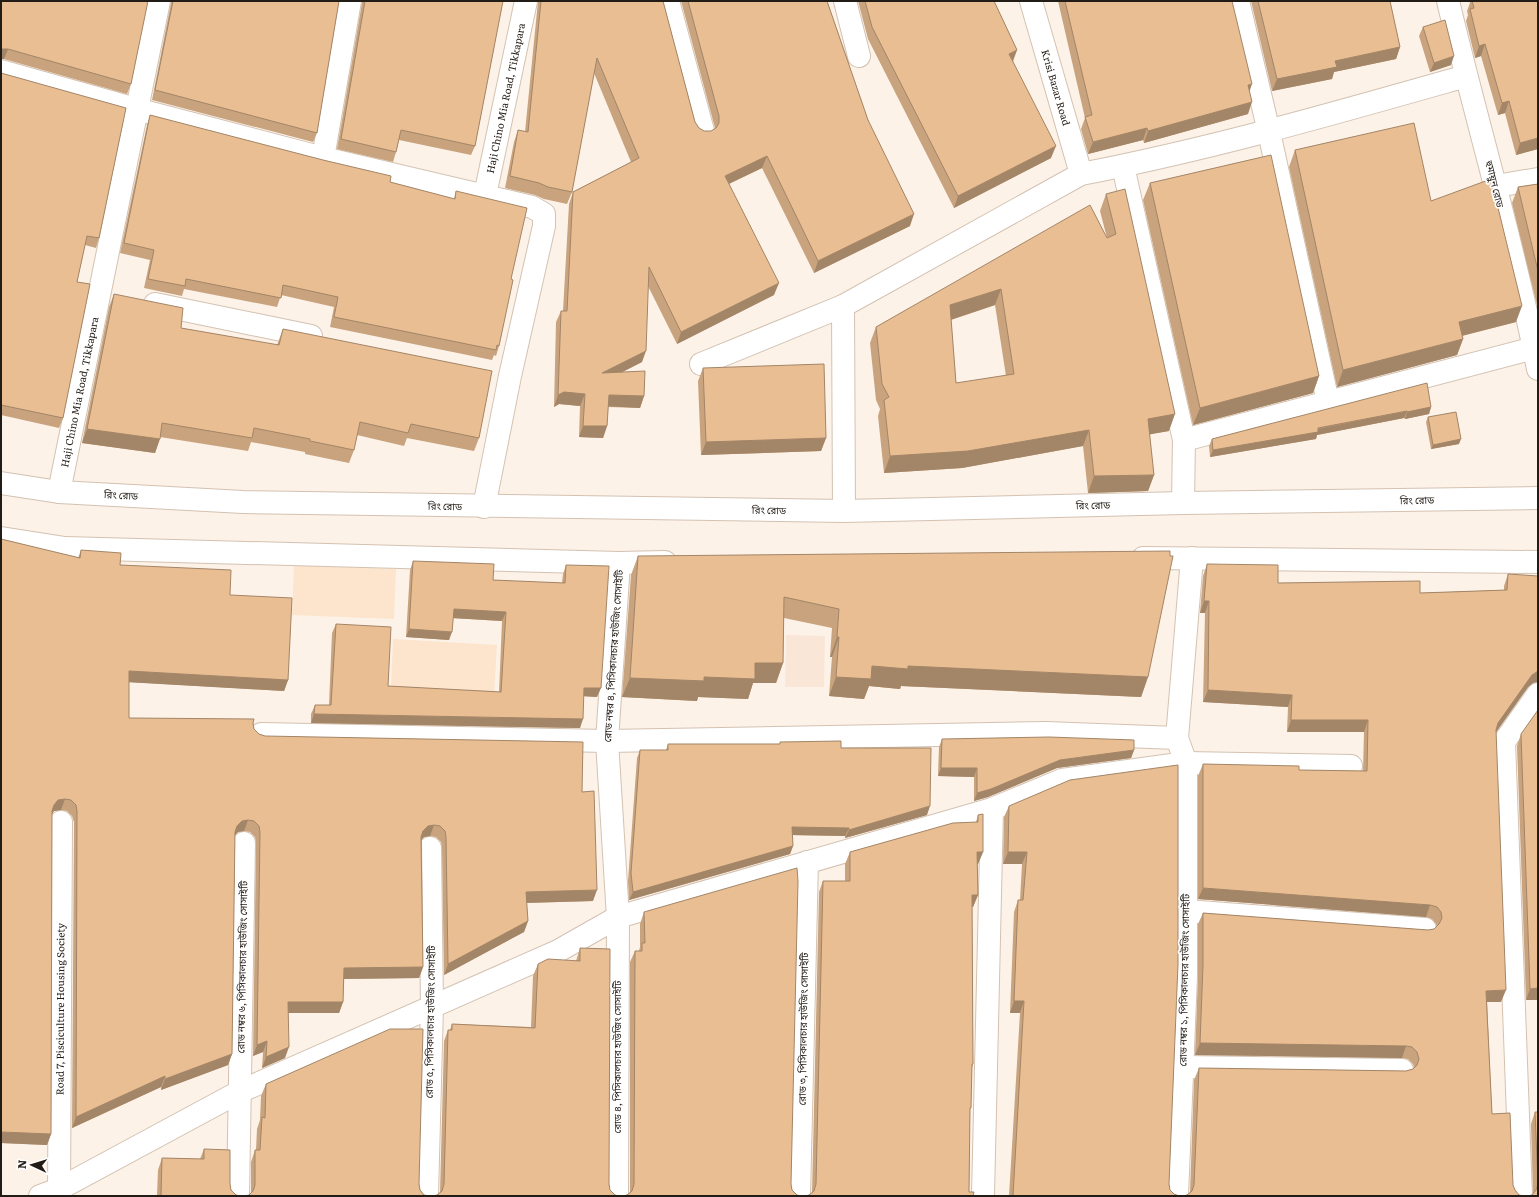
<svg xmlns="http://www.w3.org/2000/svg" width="1539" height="1197" font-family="Literata,'Noto Sans Bengali',serif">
<rect width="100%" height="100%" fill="#fdf2e8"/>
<!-- built -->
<path fill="#fce4cd" d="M294,565L396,569L394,619L292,615Z
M393,639L497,645L494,695L391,690Z"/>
<!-- medical -->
<path fill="#fae6d7" d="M786,635L825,636L824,687H785Z"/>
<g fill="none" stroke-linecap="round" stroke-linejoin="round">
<!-- minor casing -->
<g stroke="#d3c2b2" stroke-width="24">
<g id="minor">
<path d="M668,1L703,131"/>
<path d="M845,1L859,56"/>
<path id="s1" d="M1031,1L1081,174"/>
<path d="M1238,1L1269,132L1328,402"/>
<path d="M1448,1C1477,124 1514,245 1538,369"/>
<path d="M1,71L136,109L323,158L532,207L544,214V226L510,376L484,507"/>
<path d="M323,158L350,1"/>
<path d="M1123,166L1184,440"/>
<path d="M1496,186L1538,179"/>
<path id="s2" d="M485,195L526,1"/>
<path d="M155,304L311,336"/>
<path d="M701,364L843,306"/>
<path id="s3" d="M59,492L159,1"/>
<path d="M1183,503L1184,440L1534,348"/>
<path d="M844,511L843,306L1081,174C1211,149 1339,112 1466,76"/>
<path d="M261,734L607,741L1046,733L1177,738"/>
<path d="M1186,911L1425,929"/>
<path d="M1182,1067L1402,1070"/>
<path d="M40,1196L59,1189L239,1092L558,951L618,917L992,809L1062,780L1186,763L1177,738L1192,558"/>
<path id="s4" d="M59,1196L61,822"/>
<path d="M238,1196L244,843"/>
<path d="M427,1196L432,1006L430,848"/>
<path d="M617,1196L618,917L607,741L619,563"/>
<path d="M799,1196L807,862"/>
<path d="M983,1196L992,809"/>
<path d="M1177,1196L1186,976V763L1351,766"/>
<path d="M1521,1196L1504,742L1538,694"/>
</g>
</g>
<!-- secondary casing -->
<g stroke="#d3c2b2" stroke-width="24">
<path id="secondary" d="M1,483L59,492L243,502L844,511L1183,503L1538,498
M1,538L65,548L619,563L665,562
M1143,558L1538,562"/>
</g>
<!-- minor -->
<use href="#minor" stroke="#fff" stroke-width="22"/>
<!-- secondary -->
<use href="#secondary" stroke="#fff" stroke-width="22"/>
</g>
<!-- wall -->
<path fill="#c8a37e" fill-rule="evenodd" d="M1,1L131,84L127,94L4,59H1Z
M171,1H339L317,133L313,142L152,100L171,3Z
M362,1H503L475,146L471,155L399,140L396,152L393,162L337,149L362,3Z
M538,1H663L695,122L699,128L704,131H711L715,129V128L681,1H827L868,120L910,226L814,273L762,168L729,184L774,295L677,344L648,286L642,362L622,372L644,396L640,408L608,407L607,426L603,438L579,437L580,406L559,404L554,407L556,322L561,311H563L569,204L573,192L631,162L594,73L572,192L567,204L544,199L535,195L505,188L514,142L518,130L525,132Z
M858,1H994L1017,50L1013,62L1051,158L954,208L868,39Z
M1058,1H1232L1249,92L1248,114L1144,143L1143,140L1088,154L1081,129L1085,118Z
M1251,1H1390L1400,47L1396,59L1334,72L1332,79L1272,91Z
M1469,1H1538V149L1516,155L1505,113L1498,115L1481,56L1475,58L1466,21L1468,15L1467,11L1470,3Z
M1423,27L1451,65L1430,72L1419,36Z
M1,73L99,238L96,248L85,245L77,282L63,418L59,428L1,415Z
M150,115L390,182L454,199L456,191L511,279L499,346L496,356L494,355L492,360L330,327L334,307L281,295L277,307L184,289L182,296L144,288L150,260L120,253L147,125Z
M1295,150L1431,201L1516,322L1462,336L1463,339L1457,355L1337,387L1289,167Z
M1150,183L1319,376L1313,393L1193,425L1143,200Z
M1538,184V309L1512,203L1518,187Z
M1106,194L1169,431L1149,434L1154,475L1148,491L1088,493L1083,446L962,468L884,473L878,416L880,409L876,400L870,343L876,327L1107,238L1100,211ZM995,305L1006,376L956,383L951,320Z
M114,294L181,328L277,345L283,329L479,438L474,451L407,438L404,446L357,435L354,450L349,463L305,454V452L251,442L248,451L160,437L155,453L82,443L109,307Z
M703,368L826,438L821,451L701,455L698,381Z
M1431,407L1429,414L1405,419L1404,418L1317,435L1316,439L1210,457L1209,446L1212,439Z
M1428,417L1459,444L1431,449L1426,422Z
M1,539L78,558L81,550L120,565L230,595L288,680L284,691L129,682V718L253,723L254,729L259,734L265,736L582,792L593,901L526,903L528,921L524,932L444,975L442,848L441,842L436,837L430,836L424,837L422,839L423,967L419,978L344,979L343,1002L339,1013H288L285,1058L262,1068L263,1052L253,1056L256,843L255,837L250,832L244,831L238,832L235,835L232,1054L228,1065L161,1090V1087L72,1128L74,822L72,816L67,811L61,810L54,811L52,814L51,1134L47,1145L1,1143Z
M638,556L1148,677L1141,697L901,686L900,689L869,686L864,699L829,696L832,657H830L832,628L784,618L783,663L776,683H753L748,699L698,697L697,701L622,697L631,575Z
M413,561L493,580L562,583L563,574L566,565L597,697L583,696L580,728L311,723V714L315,705H329L332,633L336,624L388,686L499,692L502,621L453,618L449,640L406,637L410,570Z
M1207,564L1278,583L1420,593L1504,590V586L1508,574L1533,683L1528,687L1496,732L1501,1002H1487L1492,1114L1187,1195L1190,1193L1194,1080L1199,1068L1406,1071L1413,1069L1414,1068L1413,1064L1408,1059L1402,1058L1195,1055L1198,977V924L1203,913L1428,930L1434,929L1437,927L1436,924L1432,919L1426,917L1198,899V776L1203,764L1299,770L1363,771L1364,732H1287L1288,707L1203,702L1205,613H1200L1203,576Z
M1521,734L1538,1000H1526L1517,746Z
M942,739L1134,750L1131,758L1057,768L988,797L974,801V777L938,776L939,747Z
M780,742L841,748L927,815L845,838V836L792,835L793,846L790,854L629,900L628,881L637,758L640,750H666L668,744H780Z
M1009,806L1169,1184L1170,1190L1174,1194L1179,1196H1009L1020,1013H1010L1014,912L1018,900H1020L1022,864H1003L1004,817Z
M978,815L983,852L978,864H977L978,895L973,907H972L973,1064L972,1068L970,1111L969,1192L809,1195L812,1193L819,892L823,881H845V864L850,852L976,822Z
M644,912L791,1184L792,1190L797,1195H627L630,1193V962L635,951H639L640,947V924Z
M580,948L609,1184L610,1190L615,1195H437L440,1193L444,1041L448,1030H450L452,1024L531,1027L533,976L538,964L576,961Z
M1538,1083V1196L1532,1195L1533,1193L1531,1124L1535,1112H1538Z
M266,1084L419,1184L420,1190L424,1195H249L251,1193V1162L255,1150H256L257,1129L260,1120L261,1096Z
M204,1149L230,1184L231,1190L236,1195L240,1196H157L158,1170L162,1158L200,1159Z"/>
<!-- shaded-wall -->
<path fill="#a38567" d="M1485,44L1481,56L1475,58L1479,46Z
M1400,47L1396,59L1334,72L1332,79L1272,91L1277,79L1335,61Z
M1,49H8L4,59H1Z
M1017,50L1012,62L1009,54Z
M1454,56L1451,65L1430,72L1434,63Z
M1252,84L1248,96V85Z
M1509,101L1505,113L1498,115L1502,103Z
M1252,102L1248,114L1144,143L1148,131Z
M1147,128L1143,140L1088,154L1093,142Z
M1538,138V149L1516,155L1520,143Z
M1056,146L1051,158L954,208L958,196Z
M767,156L762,168L720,188L725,176Z
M914,214L910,226L814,273L818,261Z
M779,283L774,295L677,344L681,332Z
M1001,289L995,305L944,322L950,305Z
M1522,306L1516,322L1453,338L1459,322Z
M1463,339L1457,355L1337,387L1343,370Z
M646,351L642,362L597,385L602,373Z
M1319,376L1313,393L1193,425L1200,408Z
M564,392L585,394L580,406L559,404L554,407L558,395Z
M609,395L644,396L640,408L604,406Z
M1431,407L1429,414L1405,419L1407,412Z
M1407,411L1404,418L1317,435L1316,439L1210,457L1213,450Z
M1175,414L1169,431L1141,436L1148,419Z
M583,426H607L603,438L579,437Z
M87,429L160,439L155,453L82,443Z
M1089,430L1083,446L962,468L884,473L890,456Z
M826,438L821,451L701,455L706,442Z
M1461,439L1459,444L1431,449L1433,445Z
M1154,475L1148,491L1088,493L1094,476Z
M1204,601H1209L1205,613H1200Z
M454,609L506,612L502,621L451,618Z
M409,629L452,632L449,640L406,637Z
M837,637H839L832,657H830Z
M755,663H783L776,683H753L748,699L698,697L697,701L622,697L630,678L704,677Z
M872,666H908L1148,677L1141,697L901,686L900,689L869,686L864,699L829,696L836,677Z
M129,671L288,680L284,691L125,682Z
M1538,671V682L1533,683L1528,687L1494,735L1498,723L1532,675Z
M584,688H601L597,697L580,696Z
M1208,690L1292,695L1288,707L1203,702Z
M314,714L583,719L580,728L311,723Z
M1291,720H1368L1364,732H1287Z
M1134,750L1131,758L1057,768L988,797L974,801L977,793L1060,760Z
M941,768H977L974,777L938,776Z
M65,799L61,810L54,811L50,816L54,805L58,800Z
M930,806L927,815L845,838L849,830Z
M248,820L244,831L238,832L233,837L237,826L242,821Z
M434,825L430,836L424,837L419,842L423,831L428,826Z
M792,827L849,828L845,836L789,835Z
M793,846L790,854L629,900L633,892Z
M977,852H983L978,864H973Z
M1008,852H1027L1022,864H1003Z
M1203,888L1430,905L1426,917L1198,899Z
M597,890L593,901L522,903L526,892Z
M972,895H978L973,907H968Z
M528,921L524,932L444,975L448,964Z
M423,967L419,978L340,979L344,968Z
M1538,988V1000H1526L1530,989Z
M1506,990L1501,1002H1482L1486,991Z
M1014,1001H1024L1020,1013H1010Z
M288,1002H343L339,1013H284Z
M267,1041L263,1052L253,1056L257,1045Z
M1200,1043L1406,1046L1402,1058L1195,1055Z
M289,1047L285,1058L262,1068L266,1057Z
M232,1054L228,1065L161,1090L165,1079Z
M165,1076L161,1087L72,1128L76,1117Z
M1,1132L51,1134L47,1145L1,1143Z"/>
<!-- building -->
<path fill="#e9be93" stroke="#a38567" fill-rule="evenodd" d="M1,1H148L131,84L8,49H1Z
M173,1H339L317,133L155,90Z
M365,1H503L475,146L401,130L396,152L341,139Z
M541,1H663L695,122L699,128L704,131H711L716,128L719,123V116L688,1H827L868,120L914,214L818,261L767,156L725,176L779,283L681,332L649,267L646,351L602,373L645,371L644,396L609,395L607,426H583L585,394L564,392L558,395L561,311H567L573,192L639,158L597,58L572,192L548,187L539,183L510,176L518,130L528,132Z
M865,1H994L1017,50L1009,54L1056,146L958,196L872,27Z
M1065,1H1232L1252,84L1248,85L1252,102L1148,131L1147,128L1093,142L1085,117L1092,115Z
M1258,1H1390L1400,47L1335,61L1337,67L1277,79Z
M1472,1H1538V138L1520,143L1509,101L1502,103L1485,44L1479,46L1470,9L1474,8Z
M1445,20L1454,56L1434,63L1423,27Z
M1,73L126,108L99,238L87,236L77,282L90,284L63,418L1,405Z
M150,115L323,160L391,176L390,182L455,199L456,191L527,208L511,279L513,280L499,346L497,345L496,350L334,317L338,297L283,285L281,298L186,279L185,286L148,279L154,250L124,243Z
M1414,123L1431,201L1491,179L1522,306L1459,322L1463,339L1343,370L1295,150Z
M1271,155L1319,376L1200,408L1150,183Z
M1538,184V271L1518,187Z
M1125,189L1175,414L1148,419L1154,475L1094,476L1089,430L968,451L890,456L884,400L889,397L882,384L876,327L1090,205L1107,238L1116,234L1106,194ZM1001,289L1014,374L956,383L950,305Z
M114,294L183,308L181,328L279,345L283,329L492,371L479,438L411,424L408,433L360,422L354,450L310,441V439L254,428L252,438L162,423L160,439L87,429Z
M824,364L826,438L706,442L703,368Z
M1427,383L1431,407L1407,412V411L1318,428V432L1213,450L1212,439Z
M1456,412L1461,439L1433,445L1428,417Z
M1,539L80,558L81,550L121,553L120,565L231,570L230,595L292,598L288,680L129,671V718L254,719L253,723L254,729L259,734L265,736L583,742L582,792L594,791L597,890L526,892L528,921L448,964L446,837L445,831L440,826L434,825L428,826L423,831L421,837L423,967L344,968L343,1002H288L289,1047L266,1057L267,1041L257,1045L260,832L259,826L254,821L248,820L242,821L237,826L235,832L232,1054L165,1079V1076L76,1117L77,811L76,805L71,800L65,799L58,800L54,805L52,811L51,1134L1,1132Z
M1170,551V556H1173L1148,677L908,666V669L872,666L871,679L836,677L839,637H837L839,609L784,597L783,663H755V679L704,677V681L630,678L638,556Z
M413,561L494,564L493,580L565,583L566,565L609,566L601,688H584L583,719L314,714L315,705H331L336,624L391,627L388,686L501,692L506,612L454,609L452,632L409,629Z
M1207,564L1278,565V583L1420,581V593L1507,590L1508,574L1538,576V671L1532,675L1498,723L1496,730L1506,990L1486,991L1492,1114L1510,1113L1513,1185L1515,1190L1519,1195L1524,1196H1183L1187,1195L1192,1191L1194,1185L1199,1068L1406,1071L1413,1069L1417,1065L1419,1059L1417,1052L1412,1047L1406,1046L1200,1043L1203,965V913L1428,930L1434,929L1439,924L1442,918L1441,912L1437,907L1430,905L1203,888V764L1299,766V770L1367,771L1368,720H1291L1292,695L1208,690L1209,601H1204Z
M1538,710V988L1530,989L1521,734Z
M1049,737L1134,740V750L1060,760L991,789L977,793V768H941L942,739Z
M841,741V748H931L930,806L849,830V828L792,827L793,846L633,892L631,873L640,750H668V744H780V742Z
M1178,765V964L1169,1184L1170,1190L1174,1194L1179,1196H1013L1024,1001H1014L1018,900H1023L1027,852H1008L1009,806L1070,780Z
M983,814V852H977L978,895H972L973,1064H972L971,1108H970L969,1192H974L973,1196H805L809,1195L814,1191L816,1184L823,881H850V852L953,823L978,822V815Z
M797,868L798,881L791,1184L792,1190L797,1195L801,1196H623L627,1195L632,1191L634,1184L635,951H642V943H645L644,912Z
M580,948L610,949L609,1184L610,1190L615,1195L619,1196H433L437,1195L442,1191L444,1184L448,1030H452V1024L535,1028L538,964L548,959L580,961Z
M390,1029H423L419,1184L420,1190L424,1195L429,1196H244L249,1195L253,1191L255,1185V1150H260L262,1117L265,1118L266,1084Z
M1535,1112H1538V1196H1528L1532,1195L1536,1190L1538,1184Z
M204,1149L230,1150V1184L231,1190L236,1195L240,1196H161L162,1158L204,1159Z"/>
<g text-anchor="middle" stroke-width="3.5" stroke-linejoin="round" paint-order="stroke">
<!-- street labels -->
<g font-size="10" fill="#221c16" stroke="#fff">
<text dy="4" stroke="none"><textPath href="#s1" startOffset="90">Krisi Bazar Road</textPath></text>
<text dy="4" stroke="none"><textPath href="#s2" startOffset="99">Haji Chino Mia Road, Tikkapara</textPath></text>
<text transform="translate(1495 184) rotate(76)" y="4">হুমায়ুন রোড</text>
<text dy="4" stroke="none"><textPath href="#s3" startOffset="102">Haji Chino Mia Road, Tikkapara</textPath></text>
<text transform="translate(121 495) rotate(3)" y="4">রিং রোড</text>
<text transform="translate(1417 500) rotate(-1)" y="4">রিং রোড</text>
<text transform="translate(1093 505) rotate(-1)" y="4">রিং রোড</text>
<text transform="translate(445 506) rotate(1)" y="4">রিং রোড</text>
<text transform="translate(769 510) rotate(1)" y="4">রিং রোড</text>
<text transform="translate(613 656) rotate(-86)" y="4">রোড নম্বর ৪, পিসিকালচার হাউজিং সোসাইটি</text>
<text transform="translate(242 967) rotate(-89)" y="4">রোড নম্বর ৬, পিসিকালচার হাউজিং সোসাইটি</text>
<text transform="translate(1184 980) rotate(-89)" y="4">রোড নম্বর ১, পিসিকালচার হাউজিং সোসাইটি</text>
<text dy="4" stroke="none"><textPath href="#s4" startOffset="187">Road 7, Pisciculture Housing Society</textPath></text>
<text transform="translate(430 1022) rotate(-89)" y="4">রোড ৫, পিসিকালচার হাউজিং সোসাইটি</text>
<text transform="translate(803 1029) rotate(-89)" y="4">রোড ৩, পিসিকালচার হাউজিং সোসাইটি</text>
<text transform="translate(617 1057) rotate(-90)" y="4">রোড ৪, পিসিকালচার হাউজিং সোসাইটি</text>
</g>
</g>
<!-- border -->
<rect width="1539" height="1197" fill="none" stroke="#221c16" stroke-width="4"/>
<!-- north arrow -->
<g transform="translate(32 1165) rotate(274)" stroke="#ffffff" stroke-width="3" paint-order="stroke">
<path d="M0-3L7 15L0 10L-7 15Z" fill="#221c16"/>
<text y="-6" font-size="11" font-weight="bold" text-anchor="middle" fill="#221c16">N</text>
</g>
</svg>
